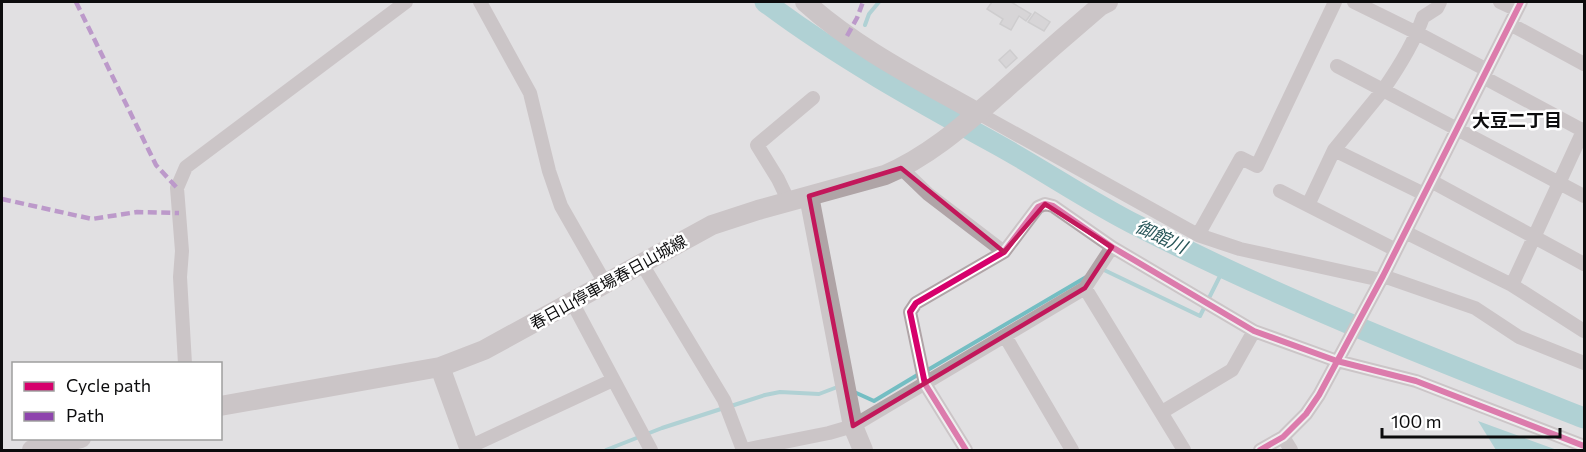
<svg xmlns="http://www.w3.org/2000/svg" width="1586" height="452" font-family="Commissioner,'Noto Sans JP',sans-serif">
<rect width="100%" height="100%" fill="#e1e0e2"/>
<!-- water -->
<path fill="#74bec3" d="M1478,421L1557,450H1496Z"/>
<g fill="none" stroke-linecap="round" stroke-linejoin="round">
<!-- stream -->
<path stroke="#74bec3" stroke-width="4" d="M865,25L869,14L879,2
M1102,269L1200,316L1224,268
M926,371L1088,276
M852,391L874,401L919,374
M731,406L765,395L780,392L819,394L840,386
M606,450L662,428L724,408"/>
<!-- river -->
<path stroke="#74bec3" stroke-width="21" d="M765,2C838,57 918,101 998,145C1045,171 1090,202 1138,226C1282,300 1434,359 1584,418"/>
</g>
<!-- building -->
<path fill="#c9c8ca" stroke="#b6b5b7" stroke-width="1.5" d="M992,2H1011L1031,14L1026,21L1019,16L1011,30L1000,24L1003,19L987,9Z
M1035,12L1050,22L1044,31L1028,22Z
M1010,50L1017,58L1006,68L999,60Z"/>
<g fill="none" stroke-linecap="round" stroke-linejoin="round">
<!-- street -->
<path stroke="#b0a4a7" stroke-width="14" d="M480,2L530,93L549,171L561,206L605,283
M1354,2L1417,33L1487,70
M1500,2L1517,10
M1510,24L1584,64
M1337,66L1383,90C1399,67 1414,43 1423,17L1437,8L1440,2
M1483,77L1584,131
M978,113L1198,235L1240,249L1381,280
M1334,150L1424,194
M901,168L928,194L1004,252
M1431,181L1584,264
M1280,191L1396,250
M789,202L778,179L757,145L813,98
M1308,205L1334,150L1383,90L1584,196
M1405,232L1512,285L1584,331
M1198,235L1241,158L1257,166L1335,2
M642,264L724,400L743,450
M1383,276L1475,308L1519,337L1584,363
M1512,285L1584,129
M1085,288L1184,450
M572,302L651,450
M1005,336L1072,450
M185,364L180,277L182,251L177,188L186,167L406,2
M1162,412L1232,370L1254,331
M1283,437L1291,450
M469,447L613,380
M744,450L829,433L853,426L1085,288L1112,247
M966,450L925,384L910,312L916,303L1004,252L1038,207L1045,204L1053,206L1112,247L1254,331L1337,361L1416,381L1584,446
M1260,450L1283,437L1306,414L1319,395L1383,276L1521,2"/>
<!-- secondary -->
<path stroke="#afa4a6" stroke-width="20" d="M805,2C856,48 918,79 978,113
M809,196L853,426L863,450
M440,367L470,450
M220,406L440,367L484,350L712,225L758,210L885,175C930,156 966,123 1002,92C1034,63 1067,34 1100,6L1108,2
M32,450L81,438"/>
<!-- quiet -->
<path stroke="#8e44ad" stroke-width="4.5" stroke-dasharray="9 4.5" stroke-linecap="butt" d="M76,2L156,165L177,188
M847,36L857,18L863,2
M2,199L92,219L137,212L179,213"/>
<!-- cycleway casing -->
<g stroke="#fff" stroke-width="10">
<path id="cycleway" d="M966,450L925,384L910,312L916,303L1004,252L1038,207L1045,204L1053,206L1112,247L1254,331L1337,361L1416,381L1584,446
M1260,450L1283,437L1306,414L1319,395L1383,276L1521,2"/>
</g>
<!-- cycleway -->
<use href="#cycleway" stroke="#d6006c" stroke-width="6"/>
</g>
<!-- marked area -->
<path d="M0 0H1586V452H0ZM901,168L1004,252L1045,204L1112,247L1085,288L853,426L809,196Z" fill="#e1e0e2" fill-opacity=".55" fill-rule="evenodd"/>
<path fill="none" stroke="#c2185b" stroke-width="4.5" stroke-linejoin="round" d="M901,168L1004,252L1045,204L1112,247L1085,288L853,426L809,196Z"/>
<g text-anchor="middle" stroke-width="5" stroke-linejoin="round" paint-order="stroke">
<!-- street labels -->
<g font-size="16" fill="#0c0c0d" stroke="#fff">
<text transform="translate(608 282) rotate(-29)" y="6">春日山停車場春日山城線</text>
</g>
<!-- neighbourhood labels -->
<g font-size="18" font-weight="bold" fill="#0c0c0d" stroke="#fff">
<text x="1517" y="127">大豆二丁目</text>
</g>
<!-- water labels -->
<g font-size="18" font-style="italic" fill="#285659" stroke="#fff">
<text transform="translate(1161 237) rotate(25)" y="6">御館川</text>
</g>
</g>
<!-- border -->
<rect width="1586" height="452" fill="none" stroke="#0c0c0d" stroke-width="6"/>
<!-- legend -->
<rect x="12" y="362" width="210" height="78" fill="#ffffff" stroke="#9e9e9e" stroke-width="1.5"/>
<rect x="24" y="382" width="30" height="9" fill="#d6006c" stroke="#9e9e9e" stroke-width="1.5"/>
<text x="66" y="392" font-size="18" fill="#0c0c0d">Cycle path</text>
<rect x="24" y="412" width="30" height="9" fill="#8e44ad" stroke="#9e9e9e" stroke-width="1.5"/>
<text x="66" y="422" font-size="18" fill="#0c0c0d">Path</text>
<!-- scale -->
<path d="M1382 428v9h178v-9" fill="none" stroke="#0c0c0d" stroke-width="3"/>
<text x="1391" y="428" font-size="18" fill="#0c0c0d" stroke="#ffffff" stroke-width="4.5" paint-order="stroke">100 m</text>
</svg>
